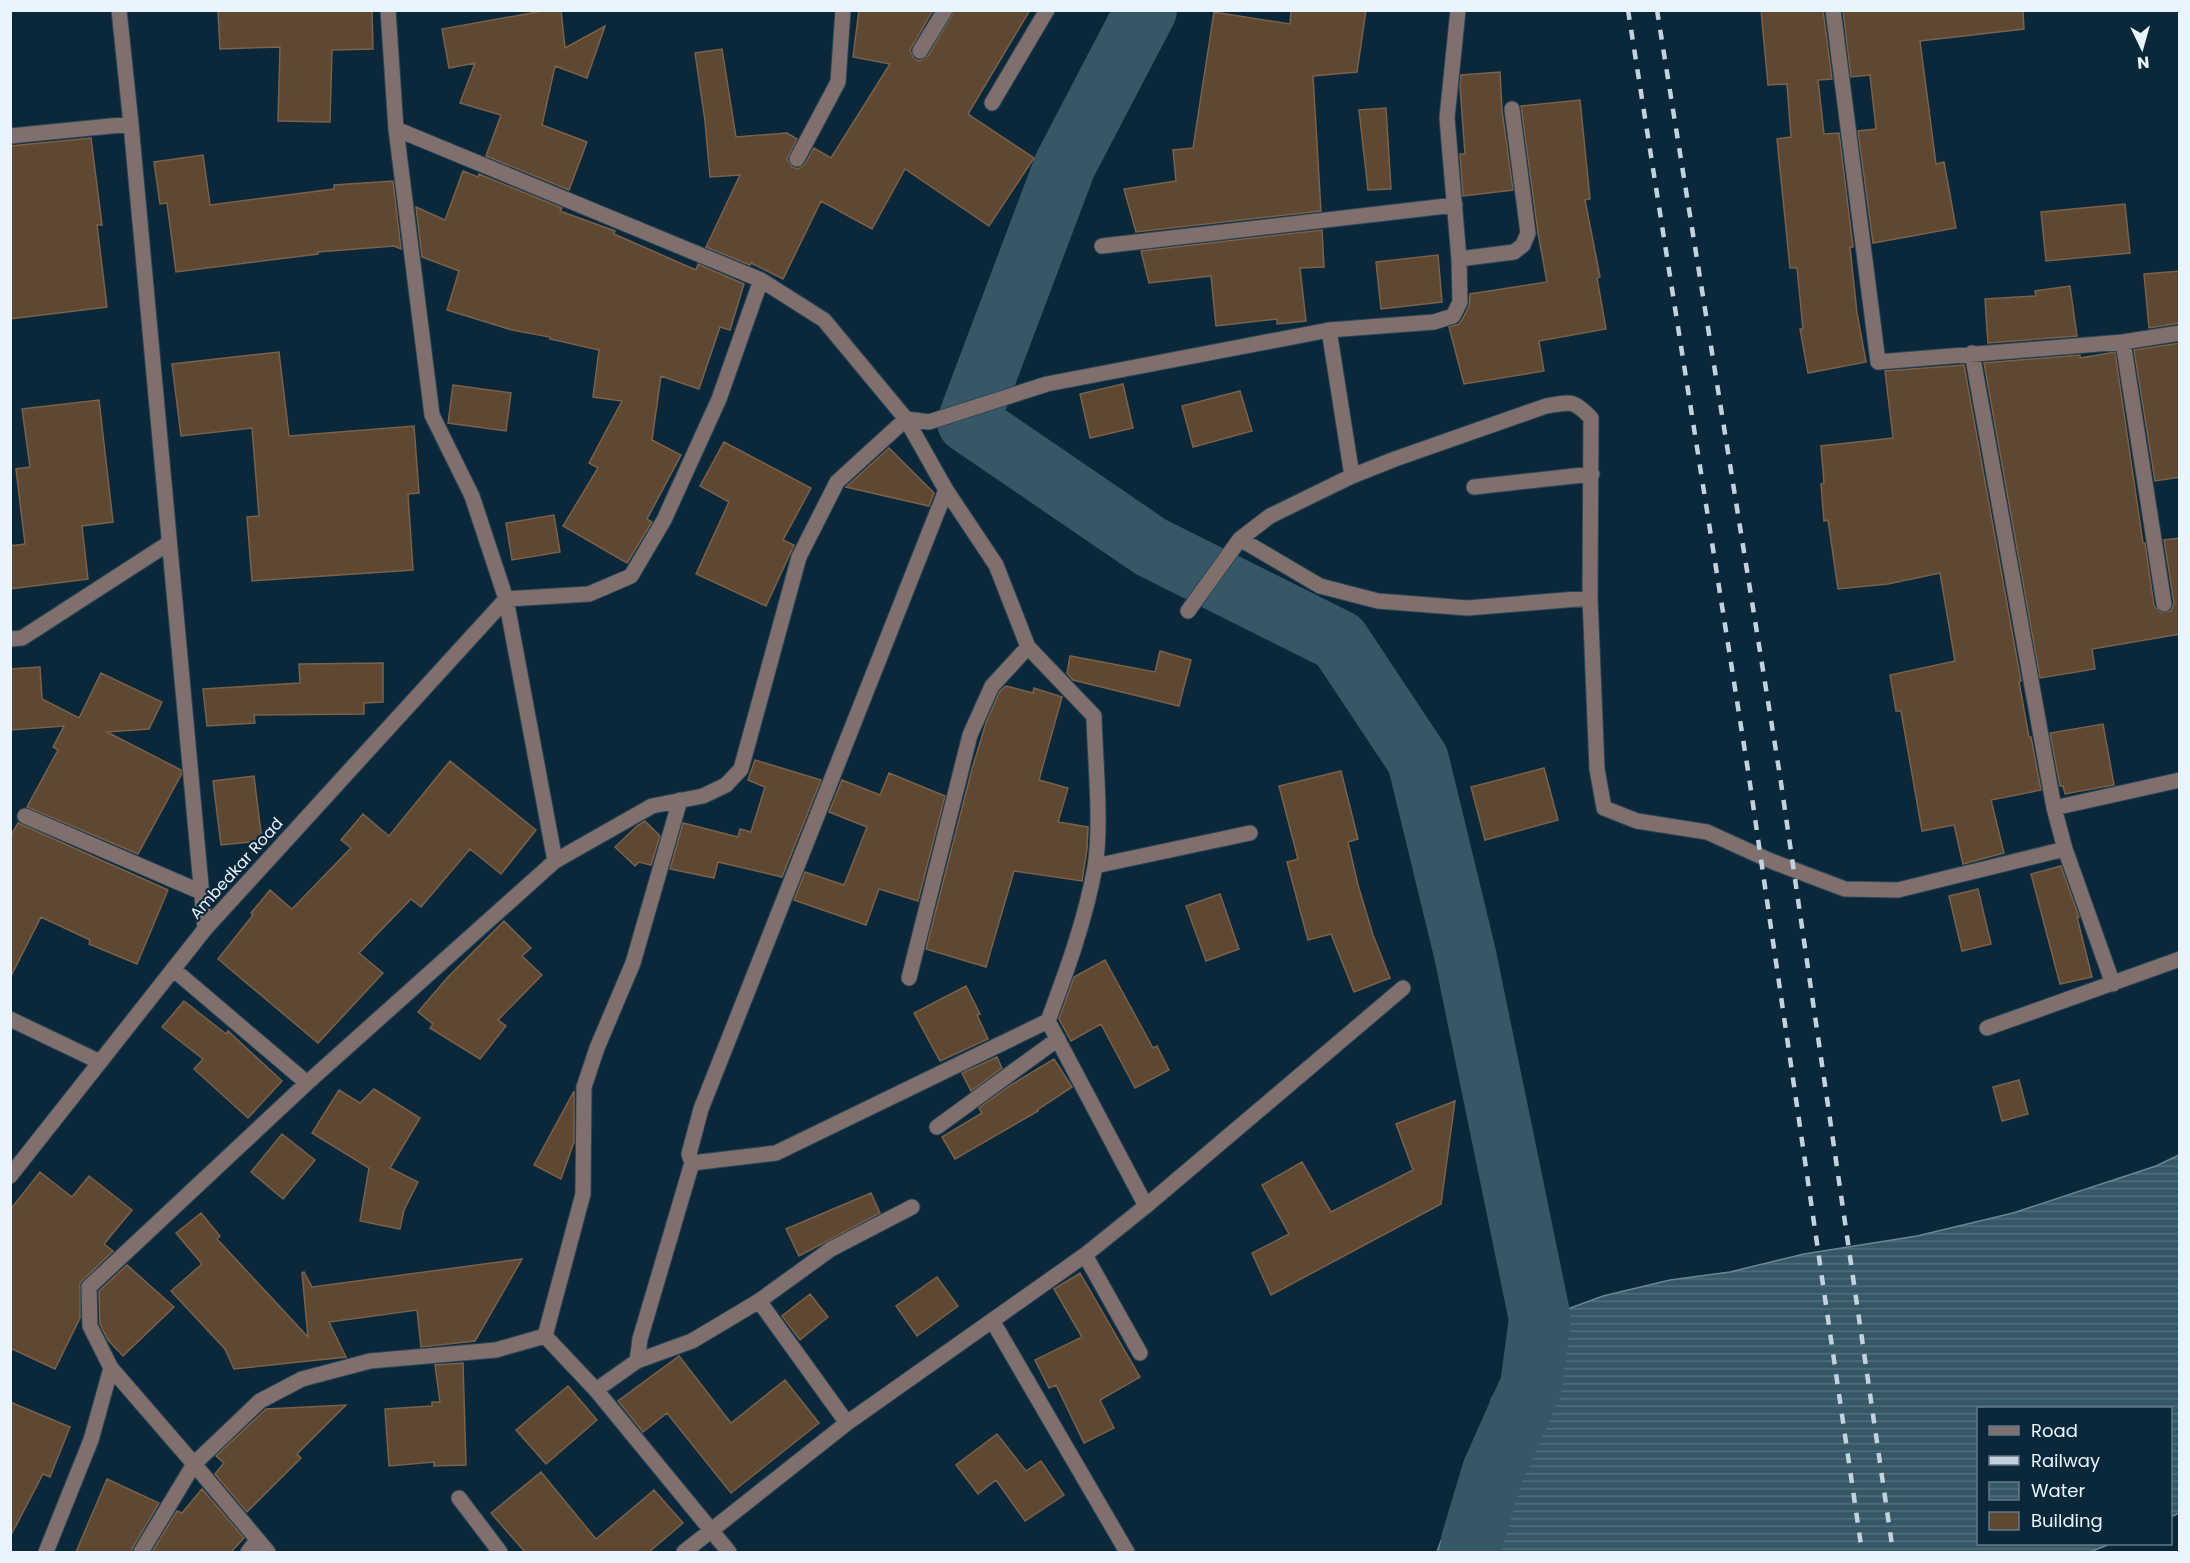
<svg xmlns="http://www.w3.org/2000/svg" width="2190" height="1563" font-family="Poppins,sans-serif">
<defs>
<pattern id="water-rules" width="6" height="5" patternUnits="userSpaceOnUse" patternTransform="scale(1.5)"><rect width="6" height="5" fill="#365765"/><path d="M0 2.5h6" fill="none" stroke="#53707c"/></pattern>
</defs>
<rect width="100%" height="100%" fill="#0b283a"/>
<!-- water -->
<path fill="url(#water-rules)" stroke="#6b8693" stroke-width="1.5" d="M2179,1155V1513L2171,1517L2170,1408H1978V1544H2110L2090,1552H1437L1492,1398L1540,1319L1603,1296L1670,1280L1730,1272L1804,1254L1917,1236L2013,1213L2156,1166Z"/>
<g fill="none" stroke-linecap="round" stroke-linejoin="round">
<!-- river -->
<path stroke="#365765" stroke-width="62" d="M1146,10L1065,165L968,422L1151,547L1339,641L1418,760L1465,954L1540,1319L1531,1386L1493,1471L1472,1541L1471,1552"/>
</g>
<!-- building -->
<path fill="#5e4832" stroke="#7a6149" stroke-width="1.5" d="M218,10H372L373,49L332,50L330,122L278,121L280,47L220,49Z
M548,10H561L565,48L605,26L587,78L555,66L542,125L587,142L569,190L486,156L501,115L460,103L475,63L449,68L442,29Z
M859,10H933L910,50L914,59L920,61L928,56L955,10H1030L968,114L1034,158L989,226L905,169L872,229L821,201L783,279L751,263L750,265L706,247L740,175L710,177L705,121L695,53L722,49L736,137L787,133L797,139L787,159L792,167L798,169L805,164L814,148L831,158L890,64L853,57Z
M1291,10H1366L1357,72L1313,76L1321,211L1136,232L1124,189L1176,181L1173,150L1193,148L1214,12L1290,24Z
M1761,10H1823L1832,79L1818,80L1824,134L1839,133L1853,247H1850L1857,313L1866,362L1808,373L1800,329H1803L1797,268H1790L1777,139L1791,137L1787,84L1768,85Z
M1843,10H2023L2024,29L1920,41L1936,164L1944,162L1956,228L1873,243L1858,131L1876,129L1870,75L1851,77Z
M1500,72L1502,110L1513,190L1463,196L1460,154H1465L1460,87L1461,75Z
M1580,100L1590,199L1585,200L1600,277L1597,278L1606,329L1539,341L1544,371L1464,384L1449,327L1459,324L1462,320L1469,306L1470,294L1547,282L1538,233L1521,106Z
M1386,108L1391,189L1368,190L1359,110Z
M91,138L102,225H97L107,307L10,319V146Z
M203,155L210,205L334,189V185L393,181L401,249L394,246L318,252V254L176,272L167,203L160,204L154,162Z
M463,171L478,177L479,174L562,208L560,211L615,231L614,234L696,270L698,264L744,284L730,330L720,327L699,389L661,376L652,440L681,455L647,519L652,522L627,563L563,526L598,468L589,463L622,401L593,397L599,350L550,339V337L512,330L447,310L459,271L422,257L416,207L445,220Z
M2125,204L2130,253L2046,261L2041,212Z
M1322,230L1324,267L1300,268L1306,321L1277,324V319L1216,326L1211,276L1149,283L1141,251Z
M1438,255L1442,302L1381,309L1376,262Z
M2180,271V323L2149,328L2144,274Z
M2070,286L2077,336L1988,343L1985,299L2036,296L2035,291Z
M2180,343V477L2155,481L2134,350Z
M279,352L289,436L414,426L419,493L408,494L413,570L252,581L247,517L259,516L252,428L181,436L172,364Z
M2115,352L2143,543H2145L2154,606L2161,613L2171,611L2174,603L2164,540L2180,538V634L2092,649L2095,669L2040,678L1984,363L2080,355V358Z
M1964,365L2021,681L2019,682L2029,737H2031L2041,790L1991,800L2004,853L1963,864L1954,825L1922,831L1901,711H1896L1890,675L1955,661L1940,573L1888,584L1838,589L1828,520L1824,521L1821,484L1824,483L1821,446L1893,438L1885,371Z
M1123,384L1133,428L1090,438L1080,394Z
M453,385L511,393L506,431L448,423Z
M1240,391L1252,431L1193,447L1182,406Z
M99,400L113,522L82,526L88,579L10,589V546L25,544L16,469L30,467L22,409Z
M724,442L811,488L783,540L794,545L766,606L696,574L729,502L700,486Z
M889,448L934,493L929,506L846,487Z
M554,515L560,552L512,560L506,523Z
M1160,651L1191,660L1179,706L1073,680L1067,673L1070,656L1155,672Z
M383,663V702L364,703V714L254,715L255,723L207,726L203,689L300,683L299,664Z
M40,667L42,699L79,718L101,673L162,702L149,729L107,732L181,770V775L138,854L27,807L58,750L53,747L64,726L10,730V669Z
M1006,686L1033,693L1034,688L1062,697L1039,780L1068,788L1058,822L1088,827L1087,849L1082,881L1014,871L986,967L926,949L972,769L986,723L1000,691Z
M2103,724L2114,785L2065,794L2063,786H2060L2050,733Z
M755,760L821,780L782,877L718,862L714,878L670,869L683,823L738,837L740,829L751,832L765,787L748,780Z
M450,761L536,830L501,874L470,849L421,907L411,899L359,953L383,973L318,1043L218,959L253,915L251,913L270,890L292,909L351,848L341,840L363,814L389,836Z
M1544,768L1558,820L1485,840L1471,787Z
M1341,771L1358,839L1348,842L1358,885L1373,935L1390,978L1354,992L1331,934L1308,940L1287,862L1298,859L1279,786Z
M889,773L945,796L918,901L879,889L866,925L794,900L805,872L844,885L867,827L829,812L842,780L880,795Z
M254,776L262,841L221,845L213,781Z
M645,821L660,836L651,865L639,862L635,866L615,847L637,826Z
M18,823L168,890L137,964L89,944L90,940L41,917L10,978V837Z
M2061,866L2079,917H2077L2092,977L2060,984L2031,874Z
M1978,889L1991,944L1962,951L1949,896Z
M1220,894L1239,949L1206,961L1186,906Z
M504,921L531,948L522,956L542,975L498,1020L506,1026L480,1059L430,1028L433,1024L418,1012L448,977Z
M1105,960L1153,1048L1157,1046L1169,1070L1135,1088L1101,1024L1071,1041L1059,1019L1074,977Z
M966,986L980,1014L977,1015L988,1039L940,1061L914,1013Z
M184,1001L226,1034L228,1031L282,1081L248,1118L194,1069L203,1059L162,1027Z
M997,1057L1002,1068L971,1091L962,1073Z
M1054,1059L1072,1087L1037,1110L1038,1111L955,1159L942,1137L982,1113L979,1108L1011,1085Z
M2019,1080L2028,1114L2002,1121L1993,1087Z
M374,1089L420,1118L390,1168L418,1182L404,1210L400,1229L360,1221L369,1168L312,1133L339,1090L360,1103Z
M574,1091V1142L561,1179L534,1165Z
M1455,1101L1441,1204L1271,1295L1252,1253L1289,1234L1262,1185L1302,1162L1331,1212L1413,1170L1396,1124Z
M282,1134L315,1160L283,1199L251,1172Z
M40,1172L72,1197L89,1176L132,1210L104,1244L113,1251L80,1283V1318L55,1369L10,1348V1210Z
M871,1193L880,1213L799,1256L786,1229Z
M201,1213L220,1236L217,1239L308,1337L302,1273L304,1272L312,1287L522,1259L475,1341L421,1347L417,1310L329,1322L346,1357L234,1369L225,1349L171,1291L202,1264L176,1233Z
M127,1265L174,1307L123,1356L108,1340L100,1324L99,1291Z
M1080,1273L1140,1377L1100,1400L1114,1428L1084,1443L1056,1385L1049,1388L1035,1360L1082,1337L1054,1289Z
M937,1277L958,1306L917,1336L896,1306Z
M810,1294L828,1317L800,1340L782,1316Z
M679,1356L731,1423L785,1380L819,1423L731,1493L667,1413L643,1432L618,1401Z
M463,1363L466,1465L434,1466V1462L389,1466L385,1409L432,1406V1402H440L435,1365Z
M568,1386L597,1420L546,1464L516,1430Z
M10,1402L70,1427L50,1477L43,1474L10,1537Z
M346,1405L297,1454L301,1458L247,1512L215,1474L224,1463L216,1456L266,1409Z
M997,1434L1026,1471L1041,1461L1064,1495L1025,1521L996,1480L978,1494L956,1465Z
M541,1472L596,1539L654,1490L683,1523L649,1552H525L491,1513Z
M107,1479L159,1503L133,1547L131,1552H76Z
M202,1489L244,1538L231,1552H152L177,1511L182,1513Z"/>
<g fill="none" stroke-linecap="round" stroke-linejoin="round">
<!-- minor casing -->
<g stroke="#2a4556" stroke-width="17">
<path id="minor" d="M119,10L131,124L205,929
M388,10L396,129L432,415L472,496L506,599L555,861
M1833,10L1878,362L2123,342L2180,333
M920,51L945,10
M992,103L1047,10
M396,129L761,280L824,320L906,419L946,490L996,565L1028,647L1094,716C1095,762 1102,822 1095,867C1085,921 1067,970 1048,1021L1146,1206
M10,136L131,124
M797,159L838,82L843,10
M1102,246L1455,205
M1459,259L1514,252L1523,245L1528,233L1512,109
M1329,330L1352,476
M2123,342L2164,604
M1972,353L2054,808L2065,849L2113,984
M1474,487L1592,474
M946,490L701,1109L689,1154L692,1163L776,1153L1048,1021
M1240,539L1320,586L1378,601L1467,608L1590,598
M1188,611L1240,539L1270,516L1352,476L1395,459L1546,406C1570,402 1573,399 1591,418L1590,598L1597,769L1604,808L1637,821L1707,832L1771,861L1845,889L1898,890L2065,849
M10,639L22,638L169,543
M2054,808L2180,780
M25,816L201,892
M1095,866L1250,833
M173,969L307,1083
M909,978L970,735L992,686L1028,647
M10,1019L100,1062
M1987,1028L2180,959
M937,1127L1058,1039
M10,1176L205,929L506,599L589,594L631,576L664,520L719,399L761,280
M1085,1255L1140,1353
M759,1301L847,1423
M993,1322L1127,1552
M545,1336L596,1390L729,1552
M637,1361L692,1341L759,1301L831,1249L912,1207
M111,1368L194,1464L268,1552
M596,1390L637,1361L640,1339L692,1163
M459,1498L500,1552
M46,1552L91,1440L111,1368L90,1326L89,1287L307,1083L555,861L652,806L703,796L726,785L741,769L799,557L837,482L906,419L929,422L1047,384L1329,330L1434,322L1453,316L1460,302L1459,259L1447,118L1458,10
M141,1552L194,1464L260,1401L302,1379L370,1361L496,1350L545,1336L583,1194L584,1087L597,1048L633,963L680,800
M248,1552L257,1540
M684,1552L847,1423L1085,1255L1146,1206L1403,988"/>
</g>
<!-- minor -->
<use href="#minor" stroke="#7f6f6d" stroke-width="15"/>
<!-- rail -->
<path stroke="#c3d3de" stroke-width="4.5" stroke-dasharray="10 10" stroke-linecap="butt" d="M1628,10L1749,777L1862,1552
M1657,10L1780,776L1893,1552"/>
</g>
<g text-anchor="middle" stroke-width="4.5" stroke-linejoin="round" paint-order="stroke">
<!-- street labels -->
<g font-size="16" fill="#e8f5ff" stroke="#0b283a">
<text transform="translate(236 868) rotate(-48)" y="6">Ambedkar Road</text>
</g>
</g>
<!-- border -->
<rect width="2190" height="1563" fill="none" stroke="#e8f5ff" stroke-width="24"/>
<!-- legend -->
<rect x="1977" y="1407" width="195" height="138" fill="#0b283a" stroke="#637a89" stroke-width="1.5"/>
<rect x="1989" y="1426" width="30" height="9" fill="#7f6f6d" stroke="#637a89" stroke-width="1.5"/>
<text x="2031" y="1437" font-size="18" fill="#e8f5ff">Road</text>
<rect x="1989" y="1456" width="30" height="9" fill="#c3d3de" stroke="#637a89" stroke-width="1.5"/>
<text x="2031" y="1467" font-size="18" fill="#e8f5ff">Railway</text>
<rect x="1989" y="1482" width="30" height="18" fill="url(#water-rules)" stroke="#637a89" stroke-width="1.5"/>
<text x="2031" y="1497" font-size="18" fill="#e8f5ff">Water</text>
<rect x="1989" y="1512" width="30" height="18" fill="#5e4832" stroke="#637a89" stroke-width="1.5"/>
<text x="2031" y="1527" font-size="18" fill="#e8f5ff">Building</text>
<!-- north arrow -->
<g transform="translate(2142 48) rotate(175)" stroke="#0b283a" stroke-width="4.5" paint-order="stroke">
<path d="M0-4.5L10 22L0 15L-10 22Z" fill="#e8f5ff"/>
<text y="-9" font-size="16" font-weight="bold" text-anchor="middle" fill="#e8f5ff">N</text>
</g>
</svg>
